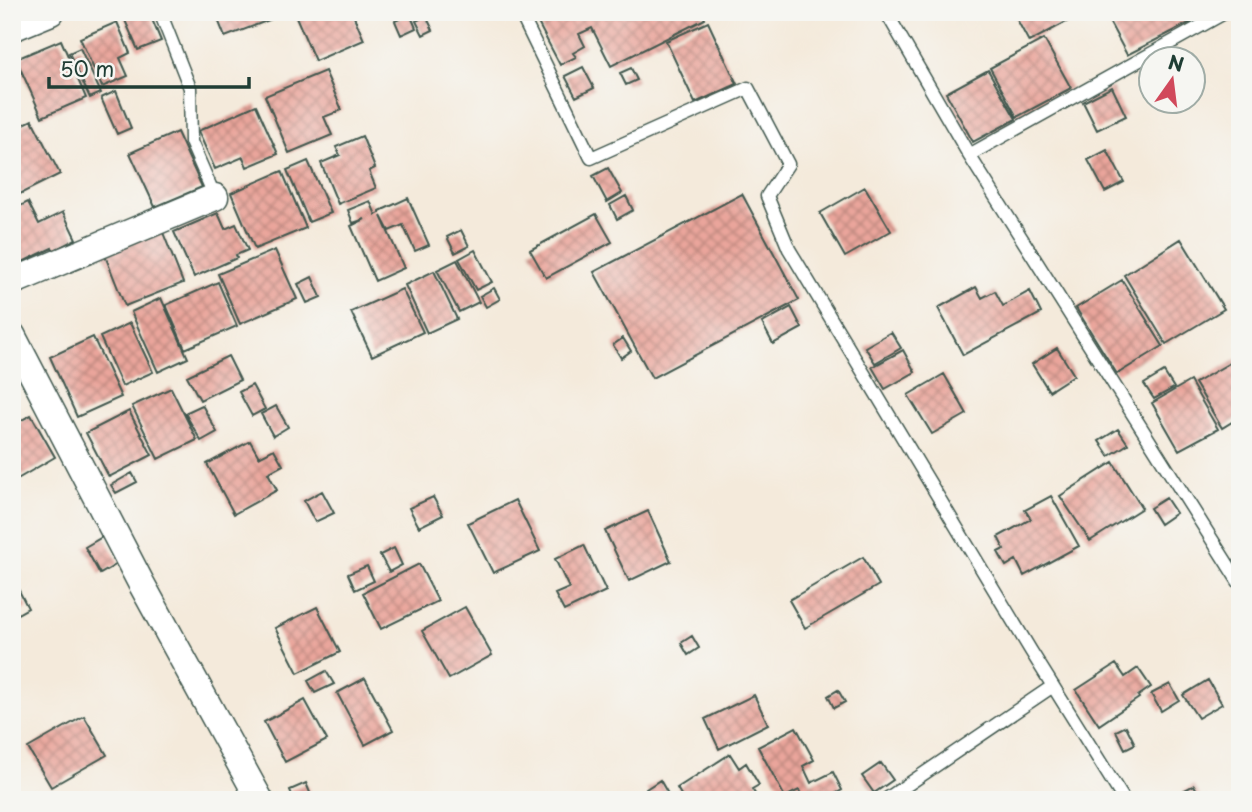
<svg xmlns="http://www.w3.org/2000/svg" width="1252" height="812" font-family="'Playpen Sans',sans-serif">
<defs>
<pattern id="building-cross-hatch" width="8" height="8" patternUnits="userSpaceOnUse" patternTransform="scale(1.75)"><rect width="8" height="8" fill="#eaa59b"/><path d="M0 0l8 8M0 8l8-8" fill="none" stroke="#bd887f"/></pattern>
</defs>
<rect width="100%" height="100%" fill="#f6f6f2"/>
<filter id="ink" filterUnits="userSpaceOnUse"><feTurbulence type="fractalNoise" baseFrequency=".0143" numOctaves="2"/><feDisplacementMap in="SourceGraphic" scale="14" xChannelSelector="R" yChannelSelector="G"/><feConvolveMatrix kernelMatrix="1 2 1 2 8 2 1 2 1" color-interpolation-filters="sRGB"/></filter>
<filter id="wash" filterUnits="userSpaceOnUse"><feTurbulence type="fractalNoise" baseFrequency=".00686" numOctaves="4" result="noise"/><feDisplacementMap in="SourceGraphic" scale="28" xChannelSelector="R" yChannelSelector="G"/><feGaussianBlur stdDeviation="1.57" result="paint"/><feColorMatrix in="noise" values="0 0 0 0 0 0 0 0 0 0 0 0 0 0 0 0 0 1.4 0 .05"/><feComposite in="paint" operator="in"/></filter>
<g filter="url(#wash)">
<rect width="100%" height="100%" fill="#f4eadb"/>
<g id="blocks">
<!-- building -->
<path fill="url(#building-cross-hatch)" d="M138,12H149L161,41L138,50L124,18Z
M215,12H275L277,17L225,37Z
M294,12H352L364,40L315,61Z
M555,12H702L705,19L611,66L592,28L579,34L585,46L573,53L576,57L560,65L537,21Z
M1013,12H1085L1029,42Z
M1104,12H1185L1191,22L1127,55Z
M410,14L416,28L401,35L395,21Z
M426,16L433,30L423,35L416,21Z
M117,22L130,53L120,58L128,76L102,87L80,38Z
M708,22L737,84L695,103L666,41Z
M1044,39L1071,88L1017,117L990,68Z
M61,40L86,98L42,117L16,59Z
M80,48L101,93L90,98L69,53Z
M583,67L594,88L576,97L565,76Z
M631,68L637,80L626,85L620,73Z
M988,70L1016,119L973,142L946,93Z
M325,71L342,110L324,117L332,135L289,153L265,96Z
M1112,87L1126,116L1097,130L1083,102Z
M116,91L131,128L117,134L101,98Z
M256,105L278,154L247,167L243,157L215,169L198,131Z
M32,120L60,174L14,197L12,193V130Z
M177,132L202,187L155,207L130,153Z
M362,136L375,168L369,171L376,188L338,204L321,163L340,155L336,147Z
M1107,150L1124,182L1105,192L1088,160Z
M308,161L331,213L309,222L287,170Z
M608,168L622,193L607,202L593,176Z
M282,171L306,228L255,249L231,193Z
M865,187L891,231L845,257L820,213Z
M742,194L799,300L652,378L594,272Z
M626,196L633,210L617,219L610,205Z
M408,198L429,245L415,251L403,225L389,231L381,216L404,268L375,281L351,226L365,219L353,223L348,210L370,201L376,215L380,213V211Z
M28,202L39,224L63,212L76,239L53,251L52,248L12,267V210Z
M218,213L225,229L236,224L248,250L236,255L237,258L194,277L174,232Z
M596,214L612,242L546,278L530,250Z
M162,230L183,283L125,306L104,253Z
M461,230L469,246L455,253L447,237Z
M1181,239L1224,309L1166,344L1124,275Z
M275,250L297,299L240,324L218,274Z
M475,250L492,282L476,290L459,259Z
M457,260L479,302L459,312L437,270Z
M434,271L457,319L427,333L405,285Z
M312,277L321,297L307,303L298,284Z
M1122,280L1163,346L1117,374L1076,308Z
M218,282L237,326L185,349L166,305Z
M976,287L982,298L995,291L1003,306L1030,291L1041,313L963,355L938,308Z
M494,288L500,299L486,307L480,296Z
M402,289L423,332L372,356L351,312Z
M161,298L188,358L158,372L131,312Z
M791,307L802,328L773,344L762,323Z
M130,323L153,372L122,386L100,337Z
M891,332L901,348L875,363L865,347Z
M93,337L121,397L77,417L50,357Z
M623,338L631,351L621,358L613,345Z
M1057,348L1074,375L1049,391L1032,364Z
M903,350L915,372L885,389L872,367Z
M228,356L240,380L200,400L187,376Z
M1240,357V417L1222,428L1195,383Z
M1164,372L1174,388L1154,399L1144,384Z
M944,374L967,414L932,434L908,395Z
M1190,381L1218,429L1179,450L1152,403Z
M252,385L265,409L252,416L239,392Z
M171,388L197,440L158,459L132,406Z
M202,405L217,432L201,441L185,413Z
M276,406L288,427L273,436L261,414Z
M129,411L152,455L109,477L86,433Z
M31,415L55,457L14,481L12,478V425Z
M1118,429L1128,444L1109,456L1099,441Z
M250,441L259,457L274,449L283,465L268,473L277,490L234,514L207,464Z
M1113,462L1142,508L1090,541L1060,496Z
M132,473L137,482L116,493L111,485Z
M322,491L334,513L315,522L304,501Z
M1051,496L1079,546L1024,576L1016,560L1006,566L998,552L1004,549L998,537L1031,519L1025,510Z
M433,497L443,515L419,527L409,508Z
M1166,498L1176,513L1160,524L1150,508Z
M515,500L540,551L493,573L468,523Z
M648,511L671,561L629,581L605,531Z
M104,536L119,563L100,574L85,547Z
M584,545L606,591L564,611L555,594L569,588L555,559Z
M394,548L402,565L389,572L380,555Z
M863,557L879,585L805,628L789,600Z
M419,564L438,601L381,629L363,593Z
M367,566L374,581L355,590L348,574Z
M12,577L28,608L12,617Z
M317,607L340,652L298,673L275,628Z
M465,607L492,655L449,679L422,631Z
M692,636L699,648L688,655L681,643Z
M1116,664L1125,677L1138,668L1151,687L1138,696L1139,698L1099,725L1076,690Z
M326,671L334,684L315,693L308,681Z
M365,678L393,730L365,745L337,693Z
M1208,680L1222,704L1198,718L1183,695Z
M1170,684L1179,700L1161,711L1151,694Z
M838,690L845,702L834,708L828,696Z
M754,695L768,724L719,749L705,719Z
M305,700L327,740L285,762L264,722Z
M84,716L107,755L51,787L28,748Z
M1126,726L1135,744L1125,749L1116,731Z
M796,727L814,760L803,766L811,783L833,772L842,790L824,800H810L808,796L803,799L799,790L785,797L758,747Z
M730,754L739,768L746,763L759,785L752,789L759,800H684L677,788Z
M881,763L893,780L874,793L862,776Z
M660,780L668,794L659,800H652L646,789Z
M306,783L313,800H294L290,790Z
M1194,785L1200,796L1193,800H1188L1183,791Z"/>
</g>
</g>
<g filter="url(#ink)">
<use href="#blocks" fill-opacity="0" stroke="#3f574d" stroke-width="2"/>
<g fill="none" stroke-linecap="round" stroke-linejoin="round">
<!-- service casing -->
<g stroke="#3f574d" stroke-width="15">
<path id="service" d="M160,12L190,88L191,142L215,197
M520,12L591,158L748,88L788,164L767,196L789,249L1031,651L1124,800
M886,12L969,155L1240,584
M969,155L1226,12
M885,800L1053,686"/>
</g>
<!-- minor casing -->
<g stroke="#3f574d" stroke-width="29">
<path id="minor" d="M12,28L51,12
M12,282L215,197
M12,335L141,583L260,800"/>
</g>
<!-- service -->
<use href="#service" stroke="#fff" stroke-width="12"/>
<!-- minor -->
<use href="#minor" stroke="#fff" stroke-width="26"/>
</g>
</g>
<!-- margin -->
<rect width="1252" height="812" fill="none" stroke="#f6f6f2" stroke-width="42"/>
<!-- north arrow -->
<g transform="translate(1172 80) rotate(14)"><circle r="33" fill="#f6f6f2" stroke="#a0aca6" stroke-width="2"/>
<path d="M0-5L12 26L0 18L-12 26Z" fill="#d1495b"/>
<text y="-10" font-size="19" font-weight="bold" text-anchor="middle" fill="#1f3d34">N</text>
</g>
<!-- scale -->
<path d="M49 77v10h200v-10" fill="none" stroke="#1f3d34" stroke-width="3.5"/>
<text x="60" y="77" font-size="21" fill="#1f3d34" stroke="#f6f6f2" stroke-width="5" paint-order="stroke">50 m</text>
</svg>
